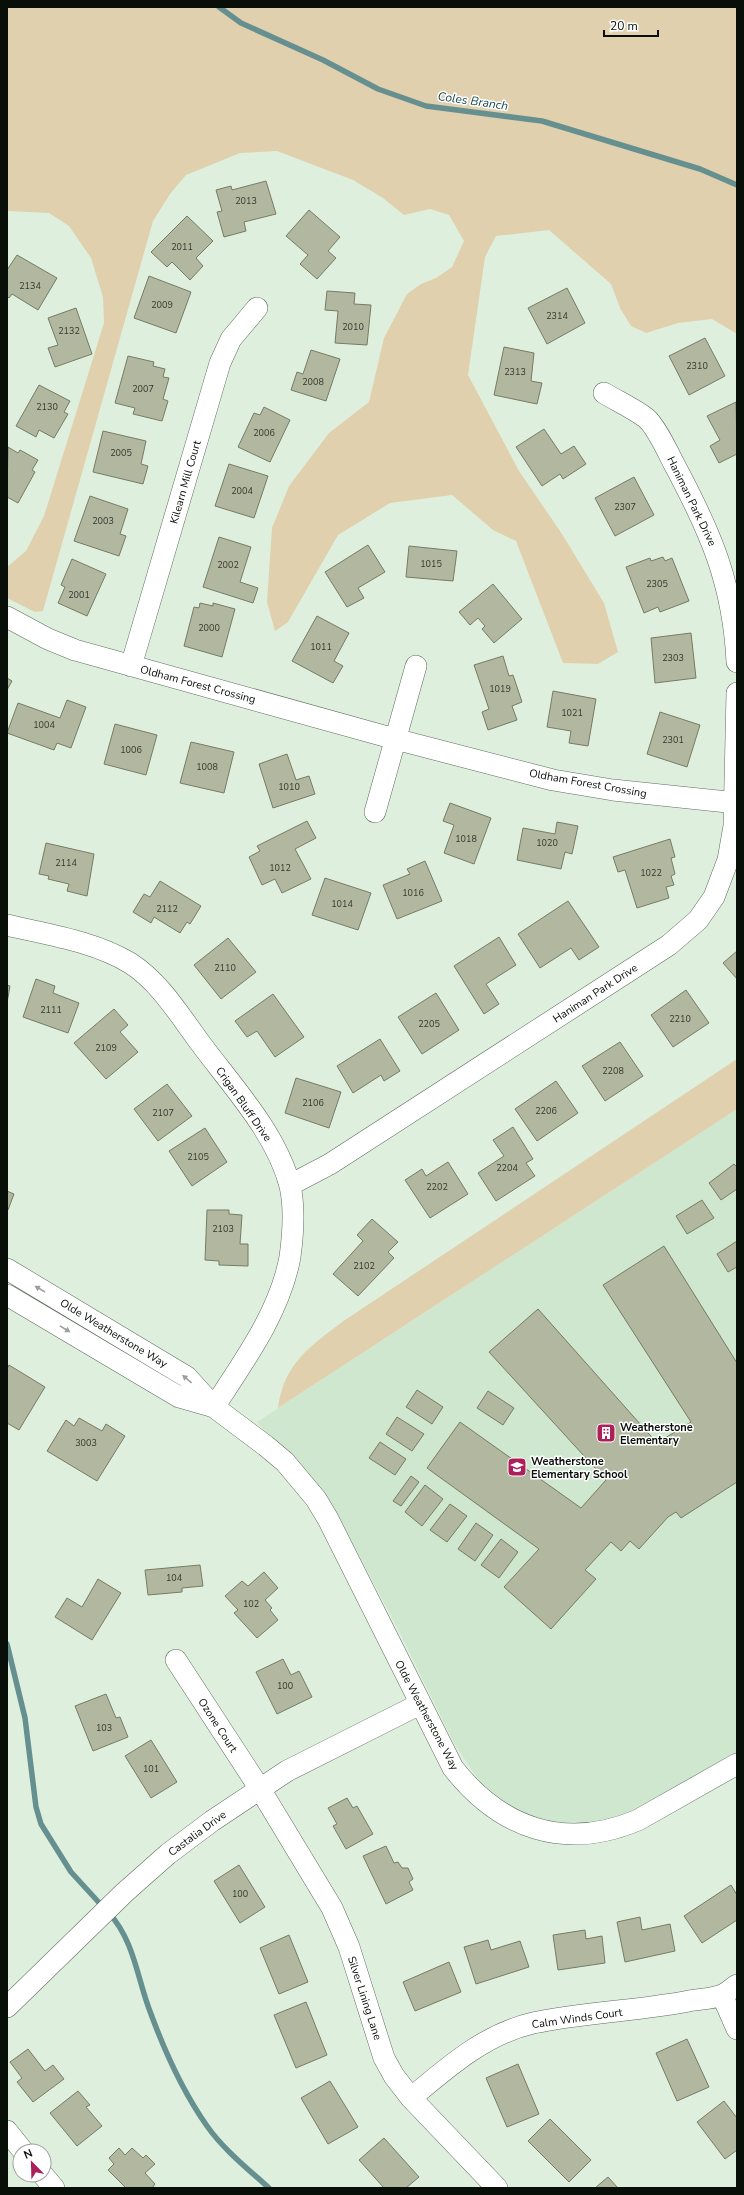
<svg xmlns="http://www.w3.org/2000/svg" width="744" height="2195" font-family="'Nunito Sans',sans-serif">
<rect width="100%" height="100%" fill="#def0dd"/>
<!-- built -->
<path fill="#cfe7ce" d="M737,1109V1753L629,1812L600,1822L567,1824L531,1816L489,1794L471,1769L454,1743L398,1629L336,1513L257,1422Z"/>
<!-- green -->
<path fill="#e0d0ad" d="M7,7H737V334L712,319L678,323L646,333L631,326L620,308L611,284L549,230L496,236L485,257L468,375L519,471L562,534L604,603L618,652L598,664L563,663L516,541L493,530L452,495L390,503L338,535L288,622L275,631L267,602L272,528L289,486L329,433L369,402L384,338L407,294L421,284L436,278L452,267L464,241L449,215L430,209L404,215L383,198L353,180L277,151L240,153L186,175L170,194L153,221L43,611L35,612L7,598V567L26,551L44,516L104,323L103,297L91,258L69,226L49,213L7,211Z
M737,1059V1109L278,1408C284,1362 312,1345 345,1320Z"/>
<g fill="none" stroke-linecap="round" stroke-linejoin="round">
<!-- stream -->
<path stroke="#669090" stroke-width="5.5" d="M219,7L241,23L323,60L378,89L426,106L542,121L700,169L737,185
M7,1644L25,1718L36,1807L41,1824L71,1872L103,1907
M109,1913C135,1942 137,1979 151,2014C165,2052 183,2092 207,2126C223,2149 248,2169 269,2188"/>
</g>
<!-- building -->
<path fill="#b2b79f" stroke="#777b65" d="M266,181L276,214L244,222L246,231L224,237L217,212L222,211L216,190L231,186L232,190Z
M309,210L340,237L328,251L336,258L317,279L300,264L308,255L286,236Z
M187,216L213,241L196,258L203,266L190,280L172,262L167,267L151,252Z
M17,255L57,278L38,310L12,294L9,298L7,296V270Z
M149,276L191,292L176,333L134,318Z
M567,288L585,323L547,344L528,308Z
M327,291L355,293L354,304L371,305L367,345L335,343L338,311L325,310Z
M76,308L92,354L55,367L48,348L58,345L48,318Z
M705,338L725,376L689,395L669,356Z
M504,347L534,353L531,381L542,383L537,404L494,395Z
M311,350L340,359L326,401L291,390L297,372L303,374Z
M128,356L154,362L153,366L165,369L163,377L169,378L163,399L168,401L162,421L133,414L135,408L115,403Z
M39,385L70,401L64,412L68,414L54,438L39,430L36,437L16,426Z
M736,402L737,454L719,463L710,446L720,440L707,416Z
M264,407L290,420L270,462L238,447L254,413L260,415Z
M544,429L561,454L574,446L586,464L563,479L560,474L542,486L516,447Z
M103,431L146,441L141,464L148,466L143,484L93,472Z
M8,447L18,453L20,450L38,460L32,470L35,472L18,503L7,497Z
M229,464L268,476L254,518L215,506Z
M634,477L654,515L615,536L595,498Z
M90,496L128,509L120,534L126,536L119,556L74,541Z
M219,537L251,547L240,582L258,588L253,603L203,587Z
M368,545L385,572L358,588L364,598L347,607L325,572Z
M409,546L457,551L453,581L406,577Z
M663,557L665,561L672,558L689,601L660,612L658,607L644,613L626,567L650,558L651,561Z
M72,559L106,574L87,616L58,603L65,587L61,585Z
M493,584L522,619L494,643L482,629L485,626L478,618L470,625L459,612Z
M200,603L213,606V603L235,609L222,657L184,646L194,607L199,608Z
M317,616L349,633L334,661L343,666L333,683L292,661Z
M691,633L696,678L655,683L651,638Z
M503,656L509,676L513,675L522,702L512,706L517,720L488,730L482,712L489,709L474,665Z
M7,678L12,681L7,690Z
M553,691L596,699L588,746L569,743L571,731L547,727Z
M67,700L86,707L71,748L57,743L54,750L7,733L18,703L60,718Z
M660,712L700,725L687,767L647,754Z
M115,724L157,735L146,775L104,764Z
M191,742L234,752L224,793L180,783Z
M287,754L296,780L309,776L315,794L273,808L259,764Z
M450,803L491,818L474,864L444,853L454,825L443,821Z
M307,821L316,838L295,849L311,879L282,893L275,879L262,885L249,857L260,851L257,846Z
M557,822L578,826L572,854L565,852L561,869L517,860L523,828L555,834Z
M670,839L675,857L671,858L675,874L671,876L674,885L666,887L669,898L637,908L625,870L618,872L613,857Z
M46,843L94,854L87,896L67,891L69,884L48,879L49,876L39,874Z
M425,861L442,901L397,919L383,885L410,874L407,869Z
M325,878L371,893L358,930L312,915Z
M160,881L201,906L190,924L187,922L180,933L154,917L151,923L133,912L144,894L150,897Z
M568,901L599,947L579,960L571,948L540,968L518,934Z
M499,937L516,965L486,984L499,1004L484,1014L454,966Z
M228,938L256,972L221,999L194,965Z
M737,951V979L723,963Z
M36,979L55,986L53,993L79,1003L68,1033L23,1017Z
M7,985L10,986L7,1003Z
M686,990L709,1023L673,1047L651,1015Z
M436,993L459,1030L422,1054L398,1017Z
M273,994L304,1037L275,1057L257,1031L247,1037L235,1021Z
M114,1009L128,1025L120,1032L138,1052L106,1079L74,1043Z
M380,1039L400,1071L384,1081L381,1075L353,1093L337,1066Z
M620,1042L643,1076L605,1101L582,1066Z
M296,1078L341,1092L329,1128L285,1113Z
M556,1081L578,1113L537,1141L515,1109Z
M167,1084L192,1116L158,1141L134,1109Z
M513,1127L533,1159L526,1163L535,1176L496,1201L478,1173L504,1156L493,1140Z
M205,1128L227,1162L192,1186L169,1151Z
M448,1162L468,1194L430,1218L405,1180L422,1169L426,1176Z
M734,1164L737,1167V1189L721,1200L709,1183Z
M7,1191L14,1194L8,1210H7Z
M702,1200L714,1218L687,1234L676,1216Z
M207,1210H229V1214L242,1215L240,1244H248V1266L219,1265V1261L205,1260Z
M372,1219L398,1242L388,1252L394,1258L358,1296L333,1274L363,1241L357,1235Z
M737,1241V1267L728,1272L717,1254Z
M664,1246L737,1363V1482L681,1518L676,1512L668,1517L639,1549L630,1541L621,1551L611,1542L585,1570L596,1579L551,1629L504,1587L539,1549L427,1468L460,1422L581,1508L606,1480L489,1352L538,1309L657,1443L691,1422L603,1285Z
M9,1365L45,1387L19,1430L7,1423V1369Z
M417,1390L443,1407L432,1424L406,1407Z
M488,1391L514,1408L503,1425L477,1408Z
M397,1417L424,1434L412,1451L386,1434Z
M79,1418L102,1431L106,1424L125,1436L97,1481L47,1451L66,1420L74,1426Z
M380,1442L406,1459L395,1475L369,1458Z
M411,1476L419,1482L401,1506L393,1501Z
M425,1485L443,1499L422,1526L405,1512Z
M450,1504L467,1516L447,1542L430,1530Z
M476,1523L493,1535L475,1561L458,1549Z
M501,1539L518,1552L499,1578L481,1565Z
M200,1565L203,1586L182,1588V1592L148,1595L145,1570Z
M264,1572L278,1588L265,1600L272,1608L270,1610L278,1620L257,1638L234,1613L238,1610L225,1596L242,1581L248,1586Z
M98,1579L121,1593L92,1640L55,1617L67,1598L82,1607Z
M283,1659L291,1675L299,1671L312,1697L277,1714L256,1672Z
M106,1694L116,1718L120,1717L128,1737L93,1751L75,1706Z
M151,1740L177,1782L151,1798L125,1756Z
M347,1798L353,1808L357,1806L373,1834L346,1849L333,1826L337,1824L328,1808Z
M386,1846L394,1863L398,1862L402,1868H408L413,1879L409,1882L413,1890L386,1904L363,1856Z
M239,1865L265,1907L240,1923L214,1881Z
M731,1885L737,1895V1920L702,1943L684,1916Z
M640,1917L642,1930L670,1924L675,1951L625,1962L617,1922Z
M585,1930L586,1939L602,1936L605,1963L558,1970L553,1935Z
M289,1935L308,1982L279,1994L260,1948Z
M488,1940L491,1950L520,1941L529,1967L476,1984L464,1947Z
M449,1962L461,1992L415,2011L403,1982Z
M306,2002L327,2055L296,2068L274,2015Z
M687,2039L709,2087L677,2101L656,2053Z
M28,2049L45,2071L53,2065L64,2079L33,2102L17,2082L22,2078L10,2062Z
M518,2064L539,2114L507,2127L486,2078Z
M330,2081L358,2127L328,2144L301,2098Z
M78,2091L90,2105L86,2107L102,2126L77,2146L50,2113Z
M724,2101L737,2118V2150L725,2159L697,2122Z
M550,2119L591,2160L569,2182L528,2141Z
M384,2138L419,2177L406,2188H384L359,2160Z
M119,2148L125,2155L132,2148L143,2158L146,2155L155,2164L145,2173L155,2184L152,2188H126L108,2170L114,2164L109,2158Z
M608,2177L618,2188H595Z"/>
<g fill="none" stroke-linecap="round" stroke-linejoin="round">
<!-- minor casing -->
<g stroke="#5d6d5c" stroke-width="22">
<path id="minor" d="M604,393C617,401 633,408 646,418C655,425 667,450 673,462C710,531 733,582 737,662
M7,617L48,639L75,650L395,739L553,780L613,790L737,803
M131,666L220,363L231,339L257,308
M375,812L416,666
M7,925C49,935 93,941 130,963C160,982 180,1016 201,1044C232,1086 277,1134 290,1186C295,1208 293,1235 290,1257C280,1312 244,1361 214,1407
M290,1185L330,1164L669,945L698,920L714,897L728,860L734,826L737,693
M7,1269L187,1377L214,1407L266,1446L285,1462L316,1499L328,1519L453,1768C501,1829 565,1851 638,1820L737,1764
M7,1295L179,1397L214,1407
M176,1660L260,1789L332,1908L349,1947L384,2058L394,2076L411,2098L497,2188
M722,1995L737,2029
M7,2007L124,1893L168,1854L212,1821L287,1771L420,1704
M411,2098C448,2067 485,2034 533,2023C585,2012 638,2011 689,2001C700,1999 712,1999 722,1995C727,1993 732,1988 737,1985
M7,2131L23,2151
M43,2175L54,2188"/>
</g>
<!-- minor -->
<use href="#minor" stroke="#fff" stroke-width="21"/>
</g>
<!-- one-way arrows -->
<defs><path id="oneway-solid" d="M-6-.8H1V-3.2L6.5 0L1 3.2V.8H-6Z"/></defs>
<g fill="#9c9f9c">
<use href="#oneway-solid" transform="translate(40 1289) rotate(-149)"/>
<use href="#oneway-solid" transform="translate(65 1329) rotate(31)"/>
<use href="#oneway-solid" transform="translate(187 1379) rotate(-140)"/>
</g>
<!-- icons -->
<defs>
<g id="building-square" transform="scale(1)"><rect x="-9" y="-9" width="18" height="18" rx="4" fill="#ad1f59" stroke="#fff"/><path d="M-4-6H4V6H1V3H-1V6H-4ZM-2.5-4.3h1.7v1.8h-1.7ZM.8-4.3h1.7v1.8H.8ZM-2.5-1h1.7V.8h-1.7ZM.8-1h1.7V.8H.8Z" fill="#fff"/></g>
<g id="school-square" transform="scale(1)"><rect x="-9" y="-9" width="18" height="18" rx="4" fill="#ad1f59" stroke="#fff"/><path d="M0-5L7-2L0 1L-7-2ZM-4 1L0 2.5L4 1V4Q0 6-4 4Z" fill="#fff"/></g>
</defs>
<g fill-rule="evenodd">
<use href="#building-square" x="606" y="1433"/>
<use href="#school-square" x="517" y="1467"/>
</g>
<g text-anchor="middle" stroke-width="3" stroke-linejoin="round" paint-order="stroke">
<!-- number labels -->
<g font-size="9" fill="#32382e">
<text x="246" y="204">2013</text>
<text x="182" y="250">2011</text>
<text x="30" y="289">2134</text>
<text x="162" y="308">2009</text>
<text x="557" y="319">2314</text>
<text x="353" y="330">2010</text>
<text x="69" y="334">2132</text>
<text x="697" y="369">2310</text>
<text x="515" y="375">2313</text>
<text x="313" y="385">2008</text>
<text x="143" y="392">2007</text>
<text x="47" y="410">2130</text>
<text x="264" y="436">2006</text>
<text x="121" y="456">2005</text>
<text x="242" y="494">2004</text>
<text x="625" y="510">2307</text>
<text x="103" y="524">2003</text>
<text x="431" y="567">1015</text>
<text x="228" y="568">2002</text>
<text x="657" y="587">2305</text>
<text x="79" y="598">2001</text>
<text x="209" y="631">2000</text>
<text x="321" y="650">1011</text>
<text x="673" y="661">2303</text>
<text x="500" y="692">1019</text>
<text x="572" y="716">1021</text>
<text x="44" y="728">1004</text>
<text x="673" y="743">2301</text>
<text x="131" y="753">1006</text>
<text x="207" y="770">1008</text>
<text x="289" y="790">1010</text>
<text x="466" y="842">1018</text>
<text x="547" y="846">1020</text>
<text x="66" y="866">2114</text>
<text x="280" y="871">1012</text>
<text x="651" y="876">1022</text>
<text x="413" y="896">1016</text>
<text x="342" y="907">1014</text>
<text x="167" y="912">2112</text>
<text x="225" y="971">2110</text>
<text x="51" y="1013">2111</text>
<text x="680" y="1022">2210</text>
<text x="429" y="1027">2205</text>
<text x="106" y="1051">2109</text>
<text x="613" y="1074">2208</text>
<text x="313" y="1106">2106</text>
<text x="546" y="1114">2206</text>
<text x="163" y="1116">2107</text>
<text x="198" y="1160">2105</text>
<text x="507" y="1171">2204</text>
<text x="437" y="1190">2202</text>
<text x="223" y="1232">2103</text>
<text x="364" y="1269">2102</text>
<text x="86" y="1446">3003</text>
<text x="174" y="1581">104</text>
<text x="251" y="1607">102</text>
<text x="285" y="1689">100</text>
<text x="104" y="1731">103</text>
<text x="151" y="1772">101</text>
<text x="240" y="1897">100</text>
</g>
<!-- street labels -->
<g font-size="11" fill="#080e08" stroke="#fff">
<text transform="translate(185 482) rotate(-74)" y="4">Kilearn Mill Court</text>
<text transform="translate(692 501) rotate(64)" y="4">Haniman Park Drive</text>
<text transform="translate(198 684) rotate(15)" y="4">Oldham Forest Crossing</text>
<text transform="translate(588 783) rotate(10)" y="4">Oldham Forest Crossing</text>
<text transform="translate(595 993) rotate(-33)" y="4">Haniman Park Drive</text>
<text transform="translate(244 1104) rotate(55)" y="4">Crigan Bluff Drive</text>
<text transform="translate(114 1333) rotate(31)" y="4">Olde Weatherstone Way</text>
<text transform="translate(427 1715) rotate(62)" y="4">Olde Weatherstone Way</text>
<text transform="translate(218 1725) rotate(57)" y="4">Ozone Court</text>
<text transform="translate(197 1833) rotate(-36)" y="4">Castalia Drive</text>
<text transform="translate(365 1998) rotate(72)" y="4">Silver Lining Lane</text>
<text transform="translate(577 2018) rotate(-8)" y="4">Calm Winds Court</text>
</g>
<!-- poi labels -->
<g font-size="11" font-weight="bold" fill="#080e08" stroke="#fff" text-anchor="start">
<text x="620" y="1431">Weatherstone<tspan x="620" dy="13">Elementary</tspan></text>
<text x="531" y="1465">Weatherstone<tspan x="531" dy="13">Elementary School</tspan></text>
</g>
<!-- water labels -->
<g font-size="12" font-style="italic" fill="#134649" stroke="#fff">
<text transform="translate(473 101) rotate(8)" y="4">Coles Branch</text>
</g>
</g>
<!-- border -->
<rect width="744" height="2195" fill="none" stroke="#080e08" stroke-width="16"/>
<!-- north arrow -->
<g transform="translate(32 2163) rotate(337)"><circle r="19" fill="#ffffff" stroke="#9c9f9c"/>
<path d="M0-3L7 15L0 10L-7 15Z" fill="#ad1f59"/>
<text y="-6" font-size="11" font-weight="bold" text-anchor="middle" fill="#080e08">N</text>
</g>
<!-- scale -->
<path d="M604 30v6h54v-6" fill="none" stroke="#080e08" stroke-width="2"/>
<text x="610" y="30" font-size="12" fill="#080e08" stroke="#ffffff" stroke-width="3" paint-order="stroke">20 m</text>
</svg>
